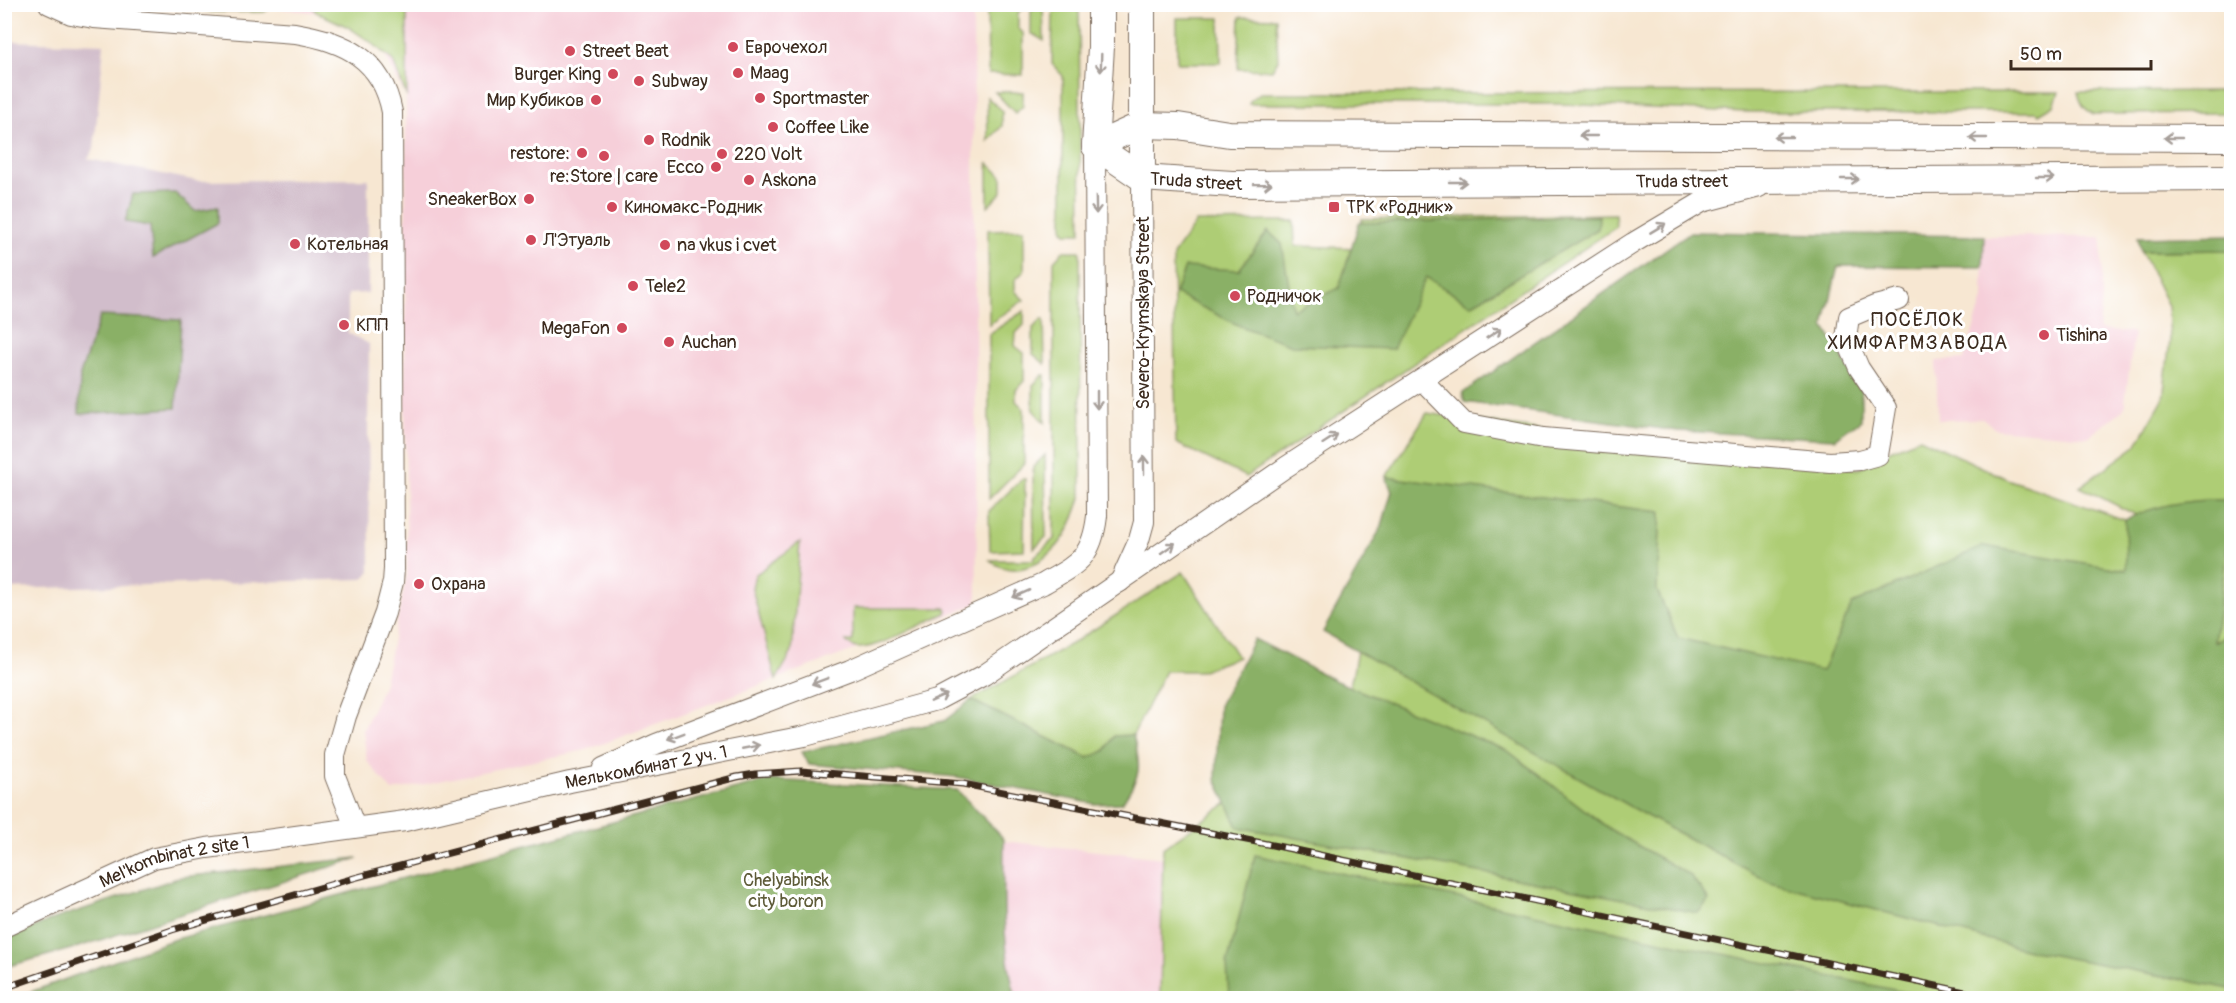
<svg xmlns="http://www.w3.org/2000/svg" width="2236" height="1003" font-family="Pangolin,sans-serif">
<rect width="100%" height="100%" fill="#fff"/>
<filter id="ink" filterUnits="userSpaceOnUse"><feTurbulence type="fractalNoise" baseFrequency=".0167" numOctaves="2"/><feDisplacementMap in="SourceGraphic" scale="12" xChannelSelector="R" yChannelSelector="G"/><feConvolveMatrix kernelMatrix="1 2 1 2 8 2 1 2 1" color-interpolation-filters="sRGB"/></filter>
<filter id="wash" filterUnits="userSpaceOnUse"><feTurbulence type="fractalNoise" baseFrequency=".008" numOctaves="4" result="noise"/><feDisplacementMap in="SourceGraphic" scale="24" xChannelSelector="R" yChannelSelector="G"/><feGaussianBlur stdDeviation="1.35" result="paint"/><feColorMatrix in="noise" values="0 0 0 0 0 0 0 0 0 0 0 0 0 0 0 0 0 1.4 0 .05"/><feComposite in="paint" operator="in"/></filter>
<g filter="url(#wash)">
<rect width="100%" height="100%" fill="#f7e7d2"/>
<!-- built -->
<path fill="#f6cfd9" d="M246,5H973L977,604L586,750L392,791L367,761L363,730L383,686L407,575L405,392L406,97L366,18Z
M1984,236L2102,237V298L2099,330L2134,333L2124,409L2088,437L1995,429L1984,419L1938,420L1936,361L1964,359L1983,299Z
M962,837L1222,864L1221,998H1016Z"/>
<!-- industrial -->
<path fill="#d1bdcb" d="M4,41L104,44L94,149L88,159L197,181L368,179V293L348,294V333L369,344L368,429L370,550V571L363,579L5,589Z"/>
<!-- green -->
<path fill="#aecd75" stroke="#747c4a" stroke-width="1.5" d="M163,5L271,4V5L269,9L264,12H212Z
M311,5H407V97L393,61L372,43L348,27L316,12Z
M987,5H1023V9L1018,13V28L1023,33V75L988,74Z
M1038,5H1043L1044,41L1031,33V10Z
M1053,5H1079L1081,233H1066L1063,230V76L1052,64Z
M1240,17L1276,18L1278,60L1272,70L1238,69Z
M1177,18H1220L1221,63H1177Z
M2231,91V113L2094,114C2084,110 2080,102 2078,92Z
M995,92H1023V106L1015,113Z
M2059,92L2054,105L2039,114L2037,112H1746L1558,104H1249L1251,100L1260,93Z
M987,97L1002,111V126L988,141Z
M988,163L1002,176V192L988,206Z
M1615,214L1616,227L1246,477L1176,443L1173,255L1196,222L1294,221L1295,246L1359,248L1362,219Z
M1024,229V271L1015,280V291L1024,300L989,324L988,230Z
M2231,250V998H1160L1163,848L1340,724L1353,673L1375,550L1392,491L1386,477L1427,413L1535,429L1859,469L1890,450L1920,438L2007,479L2125,520L2140,517L2080,487L2136,446L2163,399L2170,340L2168,306L2141,251Z
M1063,251H1080L1081,498C1077,511 1072,524 1065,536C1049,560 1016,582 990,560H1034V557L1054,539V261Z
M1024,311V325L1016,333L1015,346L1024,353V381L1016,390V401L1024,409V464L989,499V334Z
M1042,319H1044L1045,364L1033,354V328Z
M1043,375H1045V423L1033,410V385Z
M1045,455L1046,537L1034,548L1033,467Z
M1022,479H1025L1024,550L990,551L989,511Z
M800,542L792,652L776,680L752,588L755,575Z
M1183,572L1238,657L1200,671H1165L1133,735L1114,736L1105,751L1089,758L971,700L1073,643Z
M853,608H945L947,610L946,613C925,622 878,649 858,648C852,648 850,645 846,641H853Z"/>
<!-- forest -->
<path fill="#8ab066" stroke="#626d42" stroke-width="1.5" d="M175,193L195,211L218,207V223L153,258L150,226L125,222L133,194Z
M1599,216L1598,229L1471,305L1426,277L1393,349L1292,345L1240,326L1175,294L1185,267L1239,270L1268,231L1282,244L1293,310L1339,288L1359,223Z
M1690,232L1984,236L1983,267L1838,266L1824,326L1861,390V420L1834,439L1678,431L1464,402L1463,393Z
M2231,235V250L2141,251L2138,237Z
M100,316L181,320L176,408L79,414L80,375Z
M1386,477L1661,512L1657,590L1678,638L1822,671L1852,604L1984,546L2126,570L2125,520C2159,503 2195,499 2231,500V522L2214,642L2231,633V989L2032,951L1770,882L1643,814L1323,632L1382,526L1392,491Z
M1254,639L1336,681L1508,751L1611,830L1691,876L1709,900L1698,913L1238,827L1216,779L1219,706Z
M971,700L1088,758L1105,751L1114,736L1133,735C1142,768 1141,775 1122,803L1095,804L957,777L809,764L802,752L944,721Z
M770,780L957,790L1004,839C1004,893 1001,946 1016,998H14L172,940Z
M1255,855L1899,991L1936,998H1229L1227,964Z
M358,858L75,948L5,967V939L48,921L181,877Z"/>
</g>
<g filter="url(#ink)">
<g fill="none" stroke-linecap="round" stroke-linejoin="round">
<!-- minor casing -->
<g stroke="#7d6c5d" stroke-width="22">
<g id="minor">
<path d="M49,4L71,14L94,18L295,33C345,41 382,59 392,112L394,569L393,582L385,613L346,716L335,755V776L355,827"/>
<path d="M1422,380L1464,423L1543,438L1830,462L1860,460L1878,455L1886,408L1859,368L1846,338L1849,317L1875,306L1899,300"/>
<path d="M1120,582L1139,540L1144,522L1142,178"/>
<path d="M603,768L656,744L850,670L1043,584C1077,564 1092,559 1097,516L1095,146"/>
<path id="s1" d="M4,927L154,858L207,848L405,821L570,782L805,736L937,700L984,675L1286,467L1633,243L1702,202L1759,187"/>
</g>
</g>
<!-- major casing -->
<g stroke="#7d6c5d" stroke-width="28">
<g id="major">
<path id="s2" d="M1095,146L1142,178L1232,184L2232,178"/>
<path d="M1095,146L1141,125L1178,126L1229,134L2232,138"/>
<path d="M1095,146L1101,47V4"/>
<path d="M1142,178V4"/>
</g>
</g>
<!-- minor -->
<use href="#minor" stroke="#fff" stroke-width="20"/>
<!-- major -->
<use href="#major" stroke="#fff" stroke-width="26"/>
<!-- rail casing -->
<g stroke="#3b2a1e" stroke-width="7">
<path id="rail" d="M4,988L172,930L354,878L737,777L755,774L801,771L963,784L1277,846L1993,998"/>
</g>
<!-- rail -->
<use href="#rail" stroke="#fff" stroke-width="4.5" stroke-dasharray="14" stroke-linecap="butt"/>
</g>
<!-- one-way arrows -->
<defs><path id="oneway-shaft" d="M-6 0H5M1.5-3L5.5 0L1.5 3" fill="none" stroke-width="1.6" stroke-linecap="round" stroke-linejoin="round" transform="scale(1.5)"/></defs>
<g stroke="#a79f9a">
<use href="#oneway-shaft" transform="translate(1101 63) rotate(92)"/>
<use href="#oneway-shaft" transform="translate(1588 136) rotate(-180)"/>
<use href="#oneway-shaft" transform="translate(1783 137) rotate(-180)"/>
<use href="#oneway-shaft" transform="translate(1978 138) rotate(-180)"/>
<use href="#oneway-shaft" transform="translate(2173 138) rotate(180)"/>
<use href="#oneway-shaft" transform="translate(2045 178)"/>
<use href="#oneway-shaft" transform="translate(1850 179)"/>
<use href="#oneway-shaft" transform="translate(1458 182)"/>
<use href="#oneway-shaft" transform="translate(1263 184) rotate(-1)"/>
<use href="#oneway-shaft" transform="translate(1096 205) rotate(89)"/>
<use href="#oneway-shaft" transform="translate(1658 228) rotate(-31)"/>
<use href="#oneway-shaft" transform="translate(1494 333) rotate(-33)"/>
<use href="#oneway-shaft" transform="translate(1097 400) rotate(90)"/>
<use href="#oneway-shaft" transform="translate(1330 439) rotate(-33)"/>
<use href="#oneway-shaft" transform="translate(1144 465) rotate(-90)"/>
<use href="#oneway-shaft" transform="translate(1168 548) rotate(-35)"/>
<use href="#oneway-shaft" transform="translate(1021 594) rotate(156)"/>
<use href="#oneway-shaft" transform="translate(820 681) rotate(159)"/>
<use href="#oneway-shaft" transform="translate(939 698) rotate(-24)"/>
<use href="#oneway-shaft" transform="translate(676 736) rotate(159)"/>
<use href="#oneway-shaft" transform="translate(751 747) rotate(-11)"/>
</g>
</g>
<!-- markers -->
<g fill="#d1495b" stroke="#fff" stroke-width="2">
<circle cx="733" cy="47" r="6"/>
<circle cx="570" cy="51" r="6"/>
<circle cx="738" cy="73" r="6"/>
<circle cx="613" cy="74" r="6"/>
<circle cx="639" cy="81" r="6"/>
<circle cx="760" cy="98" r="6"/>
<circle cx="596" cy="100" r="6"/>
<circle cx="773" cy="127" r="6"/>
<circle cx="649" cy="140" r="6"/>
<circle cx="582" cy="153" r="6"/>
<circle cx="722" cy="154" r="6"/>
<circle cx="604" cy="156" r="6"/>
<circle cx="716" cy="167" r="6"/>
<circle cx="749" cy="180" r="6"/>
<circle cx="529" cy="199" r="6"/>
<circle cx="612" cy="207" r="6"/>
<rect x="1328" y="201" width="12" height="12" rx="3"/>
<circle cx="531" cy="240" r="6"/>
<circle cx="295" cy="244" r="6"/>
<circle cx="665" cy="245" r="6"/>
<circle cx="633" cy="286" r="6"/>
<circle cx="1235" cy="296" r="6"/>
<circle cx="344" cy="325" r="6"/>
<circle cx="622" cy="328" r="6"/>
<circle cx="2044" cy="335" r="6"/>
<circle cx="669" cy="342" r="6"/>
<circle cx="419" cy="584" r="6"/>
</g>
<g text-anchor="middle" stroke-width="6" stroke-linejoin="round" paint-order="stroke">
<!-- poi labels -->
<g font-size="18" fill="#3b2a1e" stroke="#fff" text-anchor="start">
<text x="745" y="53">Еврочехол</text>
<text x="582" y="57">Street Beat</text>
<text x="750" y="79">Maag</text>
<text x="601" y="80" text-anchor="end">Burger King</text>
<text x="651" y="87">Subway</text>
<text x="772" y="104">Sportmaster</text>
<text x="584" y="106" text-anchor="end">Мир Кубиков</text>
<text x="785" y="133">Coffee Like</text>
<text x="661" y="146">Rodnik</text>
<text x="570" y="159" text-anchor="end">restore:</text>
<text x="734" y="160">220 Volt</text>
<text x="704" y="173" text-anchor="end">Ecco</text>
<text x="604" y="182" text-anchor="middle">re:Store | care</text>
<text x="761" y="186">Askona</text>
<text x="517" y="205" text-anchor="end">SneakerBox</text>
<text x="624" y="213">Киномакс-Родник</text>
<text x="1346" y="213">ТРК «Родник»</text>
<text x="543" y="246">Л'Этуаль</text>
<text x="307" y="250">Котельная</text>
<text x="677" y="251">na vkus i cvet</text>
<text x="645" y="292">Tele2</text>
<text x="1247" y="302">Родничок</text>
<text x="356" y="331">КПП</text>
<text x="610" y="334" text-anchor="end">MegaFon</text>
<text x="2056" y="341">Tishina</text>
<text x="681" y="348">Auchan</text>
<text x="431" y="590">Охрана</text>
</g>
<!-- street labels -->
<g font-size="18" fill="#3b2a1e" stroke="#fff">
<text dy="6" stroke="none"><textPath href="#s2" startOffset="597">Truda street</textPath></text>
<text dy="6" stroke="none"><textPath href="#s2" startOffset="111">Truda street</textPath></text>
<text transform="translate(1143 313) rotate(-90)" y="6">Severo-Krymskaya Street</text>
<text dy="6" stroke="none"><textPath href="#s1" startOffset="666">Мелькомбинат 2 уч. 1</textPath></text>
<text dy="6" stroke="none"><textPath href="#s1" startOffset="184">Mel'kombinat 2 site 1</textPath></text>
</g>
<!-- park labels -->
<g font-size="18" fill="#5e5b38" stroke="#fff">
<text x="786" y="886">Chelyabinsk<tspan x="786" dy="21">city boron</tspan></text>
</g>
<!-- neighbourhood labels -->
<g font-size="20" letter-spacing="1.5" fill="#3b2a1e" stroke="#fff">
<text x="1918" y="326">ПОСЁЛОК<tspan x="1918" dy="23">ХИМФАРМЗАВОДА</tspan></text>
</g>
</g>
<!-- margin -->
<rect width="2236" height="1003" fill="none" stroke="#fff" stroke-width="24"/>
<!-- scale -->
<path d="M2011 60v9h140v-9" fill="none" stroke="#3b2a1e" stroke-width="3"/>
<text x="2020" y="60" font-size="18" fill="#3b2a1e" stroke="#ffffff" stroke-width="4.5" paint-order="stroke">50 m</text>
</svg>
